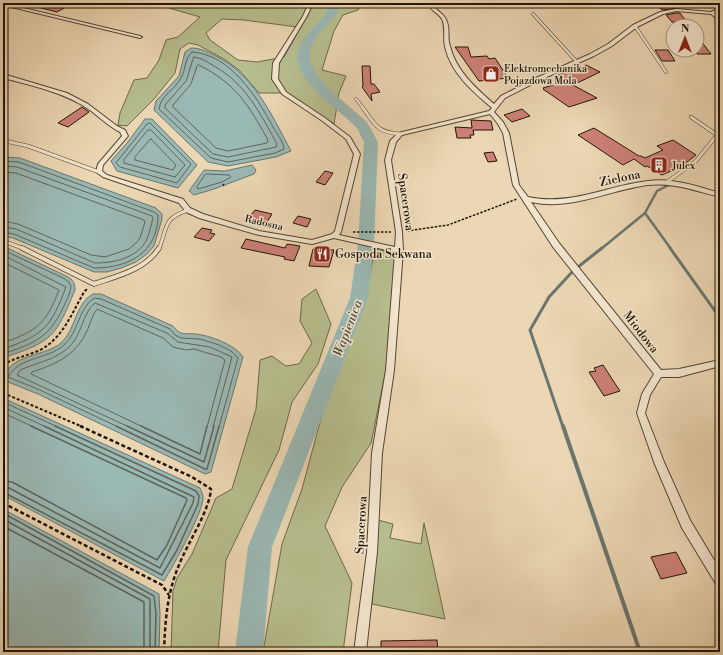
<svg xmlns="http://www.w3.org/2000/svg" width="723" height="655" font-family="'Libre Bodoni',serif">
<rect width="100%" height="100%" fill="#ecd7b4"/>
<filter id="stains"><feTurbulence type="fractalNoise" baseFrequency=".005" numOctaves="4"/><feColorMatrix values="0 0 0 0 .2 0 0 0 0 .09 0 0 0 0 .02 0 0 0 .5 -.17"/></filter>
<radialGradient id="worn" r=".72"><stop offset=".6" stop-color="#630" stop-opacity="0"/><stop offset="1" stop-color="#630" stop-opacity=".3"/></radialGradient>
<!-- green -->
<path fill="#b7be8e" stroke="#6c6949" d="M170,3H310L297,27L244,20L222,19L206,33L210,40L238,60L257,62L284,57L307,16L313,3H361L358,10L343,15L334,31L322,70L346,76L339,93L334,124L287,93H259L239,70L224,59L198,45L189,43L180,49L175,73L154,99L127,126L118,125L120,113L134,80L147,78L159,60L166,40L178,37L200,17L169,8L174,4Z
M375,249L389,252L396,261L386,370L371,443L342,487L325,526L352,583L343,652H263L282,544L302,489L323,411L363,308Z
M316,289L331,324L318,364L292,402L279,450L226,560L218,652H171L173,591L177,578L192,554L216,498L232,489L256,409L260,360L272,356L286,366L299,364L312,343L300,321L302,299Z
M378,520L393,524L390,538L421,544L424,523L445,619L372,604Z"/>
<!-- water -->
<path fill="#9ab8b4" stroke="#6a766e" d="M191,48C200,48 206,51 214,55C254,74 271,114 291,151L276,157L228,166L208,162L154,110L156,101L179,76L185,52Z
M145,119H152L197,165L178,188L117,171L111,161L127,143Z
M3,157L20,158L156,208L162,214V219L154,246L147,254L136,262L121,268L107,272H94L13,238L3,236Z
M252,165L256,170L254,174L214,189L194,195L189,191L204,170L225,171Z
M3,246L64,275C72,279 75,281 75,290C55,338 53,341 3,358Z
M93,294H101L173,326C181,336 183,333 195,334C209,335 236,345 243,357L211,472L205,474L38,394L3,380C8,354 44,357 61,343C76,330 75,303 93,294Z
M3,398L200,488C201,491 203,494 203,497C204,511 173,566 164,581L3,495Z
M3,509L159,594L160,614L159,652H3Z"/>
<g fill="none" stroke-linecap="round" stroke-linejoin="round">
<!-- shore-far1 -->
<path stroke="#5e665c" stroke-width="1" d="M192,52C230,54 257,97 273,127C277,134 283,141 284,149L275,153L228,162L211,158L159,109C161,95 175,90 181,78C186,70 184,59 192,52Z
M194,57C202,58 207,62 214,66C245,83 260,113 277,144L276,147L228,157L213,154L165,108V105L186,81Z
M199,65C236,84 248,104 268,140L267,143L228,151L216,148L173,107V105L191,84L197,66Z
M150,123L191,164L177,183L120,167L116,163L147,124Z
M148,130H151L185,165L175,177L124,163V160Z
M151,139L176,165L173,170L135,160V157Z
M3,161L19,162L154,212L158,215C158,253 128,268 94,268L14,234L3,232
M3,166L17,167L152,216L153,218C151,225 150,232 147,239C138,258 114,263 95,263L16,229L3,227
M3,172L16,173L144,220L145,222L140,238L136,243L129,249L105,257L91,255L18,224L3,221
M206,174L229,175L231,177L222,182L198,189L197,187Z
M3,250L63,278L69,282L71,287C70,294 66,301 63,308C48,339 34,343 3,354
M3,255L66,287C51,327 44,335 3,349
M3,262L59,290C45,325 38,330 3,343
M3,402L58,427
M3,407L46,427
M3,413L34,427
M118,427L40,390L8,377C20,356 47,360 64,345C79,332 78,309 94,298L101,299L170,329L175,335L181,338L200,339L219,345L231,351L238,358L219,427
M129,427L17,375L20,370C41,361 66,358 77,336C83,325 85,311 95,303L167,333L178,342L210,347L232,357L213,427
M143,427L31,374L32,372C54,365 74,356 85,335C90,326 91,317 97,309L163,338L173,347L186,350L194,349L221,357L225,360L207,427"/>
<!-- shore -->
<path stroke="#5e665c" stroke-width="1.5" d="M116,426L205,469H207L219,426
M127,426L204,462L214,426
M141,426L200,454L207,426
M3,481L12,482L157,560L167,545L187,500L186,498L31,426
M3,487L9,488L160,568L193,503L194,497L44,426
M3,492L162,575L177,550L198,504L199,496L196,491L55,426
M3,513L154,596L156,614L155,652
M3,519L150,599V652
M3,526L144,602V652"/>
<!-- stream-far2 -->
<path stroke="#6a766e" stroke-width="2.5" d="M645,213L671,249
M601,249L645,213L657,191L669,185"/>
<!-- stream-far1 -->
<path stroke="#6a766e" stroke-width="3" d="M670,248L720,318
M578,267L602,248
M563,427L530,330L549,297L573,271"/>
<!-- stream -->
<path stroke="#6a766e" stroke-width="4" d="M563,426L640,652"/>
<!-- river -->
<path fill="#9ab8b4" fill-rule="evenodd" d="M330,3H340L337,14L316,37L310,49V62L317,75L329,89L367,122L378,142L374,244L368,298L272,547L263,652H235L248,547L350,298L358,244L364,142C361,137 359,130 355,126C339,109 287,76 299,48C306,30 325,21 330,3Z"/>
</g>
<!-- building -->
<path fill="#cd8177" stroke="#211404" d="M33,3H73L57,12L33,6Z
M656,3H684L678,8L662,10Z
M676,13H680L686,21L672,22L666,15Z
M697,36L711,54H697Z
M455,47H468L471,57L487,56L489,59L495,58L508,78L479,81Z
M655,50H668L675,61H662Z
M586,65L600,72L573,85L597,98L569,107L543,89H544L543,88L563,82L555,77L574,67L579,69Z
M362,66H370L371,84H374L380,92L371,94L372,101L362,87L363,86Z
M82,107L89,112L68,127L58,123Z
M522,109L530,116L512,122L504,115Z
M471,120L491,121L493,130H473L474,135H470L471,138H457L455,127L472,128Z
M594,128L639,156H641L645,158L663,150L657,146L673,140L696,155L682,166L662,175L647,166L645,167L634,159L623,165L578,135Z
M493,152L497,161L488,162L484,153Z
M325,171L333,173L325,185L316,182Z
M255,210L272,214L267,222L249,217Z
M298,216L311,219L307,227L293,223Z
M202,228L212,230L210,233L215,234L209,241L194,237Z
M246,239L285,248L287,244L300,246L294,261L284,259L285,257L241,248Z
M313,249L334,250L329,267L309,266Z
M603,365L614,382L620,391L604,396L589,372L596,371L594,368Z
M676,552L687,573L661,579L651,557Z
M437,640L438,652H381V641Z"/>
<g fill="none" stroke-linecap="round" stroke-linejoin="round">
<!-- service-far2 casing -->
<g stroke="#544530" stroke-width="3.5">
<path id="service-far2" d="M533,14L577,62
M635,26L666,72
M717,49L720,52
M356,99L364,109"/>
</g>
<!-- service-far1 casing -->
<g stroke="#544530" stroke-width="4">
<path id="service-far1" d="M363,108C376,126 377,132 400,134
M5,141L28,146L99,172
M667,182L696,161L717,135L691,117
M3,241L25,249
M159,249C168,227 162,219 188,210"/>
</g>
<!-- service casing -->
<g stroke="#544530" stroke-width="5.5">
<path id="service" d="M22,248L94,284C117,276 145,270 159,248"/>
</g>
<!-- minor casing -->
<g stroke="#544530" stroke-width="2">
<path id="minor" d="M3,3L140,36L142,37L140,38L3,5Z
M309,3H313L307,16L279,63L278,79L286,92L325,118L350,137L360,154L341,232L339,235L395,247L396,232L385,160L390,141L398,133L489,111L492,108C472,91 451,73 445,47C443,38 446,27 442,19C438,12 430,11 428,3H432C435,11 445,13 447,22C450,30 447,38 450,46C456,71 476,88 494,104L501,96L536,78L590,54L608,44L633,25L660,12L676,9L711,12L720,8V11L715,13L720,18V21L711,14L676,11L663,14L637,27L612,46L594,56L540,80L505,98L494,112L503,122L509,133L519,185L528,197C571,206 606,186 648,181C673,178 696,186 720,193V197C696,191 673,182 648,185C609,190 571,211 531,202L559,243L661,370L679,369L720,360V366L679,377H661L650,395L645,413L664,462L690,520L720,570V585L716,584L682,528L654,462L637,413L642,394L654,374L553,247L513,185L503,133L498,124L490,114L402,135L396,142L391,160L402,232L403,250L394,370L382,453L377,552L366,652H354L367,552L372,453L386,370L395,252L334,238L312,244L259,235L199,218L186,212L179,203L103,177L96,172L98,164L122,136L120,132C106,125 96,113 82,105C58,91 30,85 3,78V74L67,93L88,104L117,126L125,130L128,136L103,165L102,171L107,175L183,199L190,208L203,214L259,231L312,240L332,234L335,231L354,154L346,139L321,120L282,94L272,79L273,63L303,16Z"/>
</g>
<!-- path-far2 -->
<path stroke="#211404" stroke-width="1.5" stroke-dasharray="2.5 1.5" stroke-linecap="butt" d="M223,184L224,186
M407,231L448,225L517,199
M353,232H391"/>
<!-- path-far1 -->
<path stroke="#211404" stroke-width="2" stroke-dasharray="3 2" stroke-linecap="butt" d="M3,365C14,358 26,356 38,351C62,340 72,313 84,292L88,288
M3,393L83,427"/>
<!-- path -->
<path stroke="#211404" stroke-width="2.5" stroke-dasharray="4 2.5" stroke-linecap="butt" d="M80,426L192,477L211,489C209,512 188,542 179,565C167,593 165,622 164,652
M3,503L162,585L169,595"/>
<!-- service-far2 -->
<use href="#service-far2" stroke="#f3e5ce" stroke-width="2.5"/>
<!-- service-far1 -->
<use href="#service-far1" stroke="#f3e5ce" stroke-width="3"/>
<!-- service -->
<use href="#service" stroke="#f3e5ce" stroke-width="4"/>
<!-- minor -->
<use href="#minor" fill="#f3e5ce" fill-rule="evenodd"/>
</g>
<!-- icons -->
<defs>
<g id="shop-square" transform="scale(0.9)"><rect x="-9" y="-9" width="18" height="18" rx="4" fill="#8f2418" stroke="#f3e5ce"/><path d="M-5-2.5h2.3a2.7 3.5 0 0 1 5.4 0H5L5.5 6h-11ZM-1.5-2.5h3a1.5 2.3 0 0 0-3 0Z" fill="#fff"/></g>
<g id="building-square" transform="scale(0.9)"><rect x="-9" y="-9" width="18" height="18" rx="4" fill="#8f2418" stroke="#f3e5ce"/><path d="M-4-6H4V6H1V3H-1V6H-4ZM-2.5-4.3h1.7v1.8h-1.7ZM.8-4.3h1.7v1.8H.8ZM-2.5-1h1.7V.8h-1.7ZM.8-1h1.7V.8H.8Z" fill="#fff"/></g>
<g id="restaurant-square" transform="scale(0.9)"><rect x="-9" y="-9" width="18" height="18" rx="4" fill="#8f2418" stroke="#f3e5ce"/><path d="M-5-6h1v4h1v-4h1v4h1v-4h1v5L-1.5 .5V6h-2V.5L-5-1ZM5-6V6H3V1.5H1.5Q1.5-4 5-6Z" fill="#fff"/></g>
</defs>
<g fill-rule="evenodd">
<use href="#shop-square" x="491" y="74"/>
<use href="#building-square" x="659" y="165"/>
<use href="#restaurant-square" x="322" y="254"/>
</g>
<g text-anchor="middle" stroke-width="3" stroke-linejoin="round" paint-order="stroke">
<!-- far-poi labels -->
<g font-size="10" fill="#211404" stroke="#f3e5ce" text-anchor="start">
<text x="504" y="72">Elektromechanika<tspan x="504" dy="12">Pojazdowa Mola</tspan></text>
<text x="672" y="169">Julex</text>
</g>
<!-- far-street labels -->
<g font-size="10" fill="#211404" stroke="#f3e5ce">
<text transform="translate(264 222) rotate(13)" y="4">Radosna</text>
</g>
<!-- street labels -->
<g font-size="12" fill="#211404" stroke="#f3e5ce">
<text transform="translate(620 178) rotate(-12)" y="4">Zielona</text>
<text transform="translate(406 202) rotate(82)" y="4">Spacerowa</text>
<text transform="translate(641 332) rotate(52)" y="4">Miodowa</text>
<text transform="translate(361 525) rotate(-87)" y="4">Spacerowa</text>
</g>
<!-- poi labels -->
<g font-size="12" fill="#211404" stroke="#f3e5ce" text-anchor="start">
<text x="335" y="258">Gospoda Sekwana</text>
</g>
<!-- water labels -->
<g font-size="13" font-style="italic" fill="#4b4d42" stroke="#f3e5ce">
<text transform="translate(347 328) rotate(-69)" y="5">Wapienica</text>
</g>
</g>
<!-- margin -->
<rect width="723" height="655" fill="none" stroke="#ecd7b4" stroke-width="16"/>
<rect x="4" y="4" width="715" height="647" fill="none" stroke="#211404" stroke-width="2"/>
<rect x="8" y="8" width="707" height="639" fill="none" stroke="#211404"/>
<!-- north arrow -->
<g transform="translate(685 38)"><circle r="19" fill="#f3e5ce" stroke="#9f917d"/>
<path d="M0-3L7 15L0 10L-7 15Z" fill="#8f2418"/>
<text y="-6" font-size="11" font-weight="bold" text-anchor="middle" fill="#211404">N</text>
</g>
<rect width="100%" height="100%" filter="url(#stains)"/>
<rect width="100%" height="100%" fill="url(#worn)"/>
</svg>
